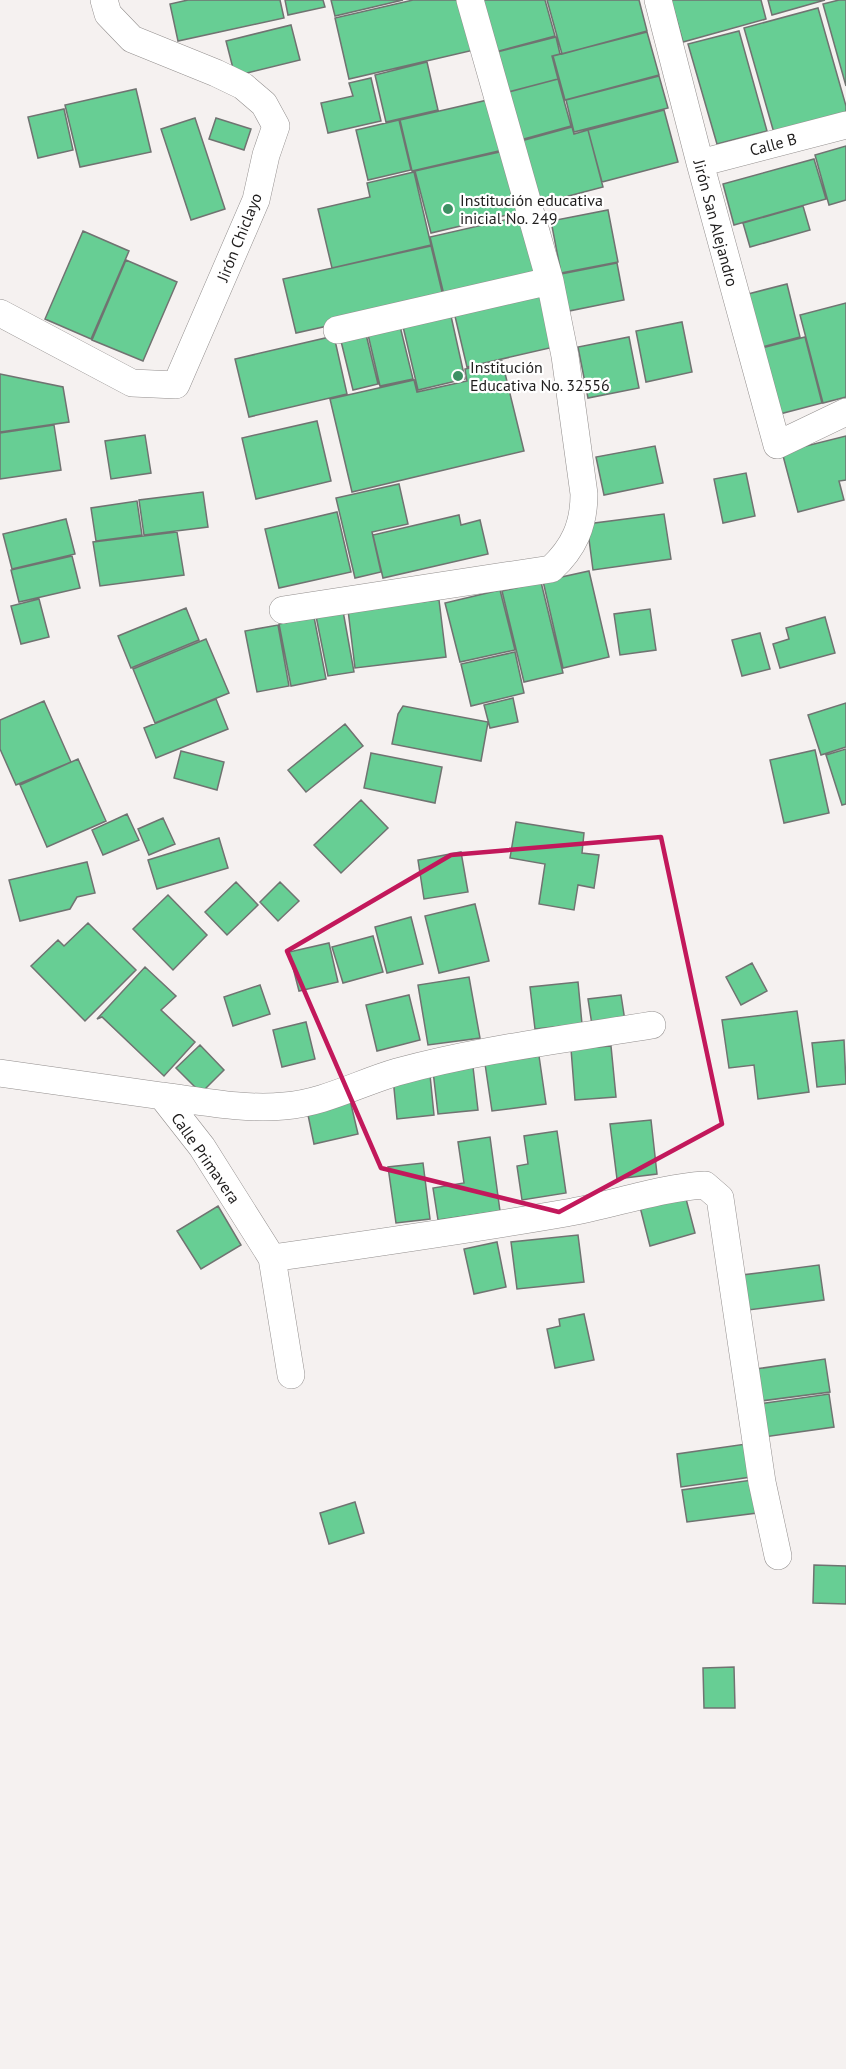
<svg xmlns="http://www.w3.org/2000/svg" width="846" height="2069" font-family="'PT Sans',sans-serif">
<rect width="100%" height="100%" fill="#f5f1f0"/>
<!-- building -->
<path fill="#67ce94" stroke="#707371" stroke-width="1.5" d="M188,0H280L284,18L178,41L170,4Z
M285,0H323L325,7L288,15Z
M331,0H403L335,16Z
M413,0H463L474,50L349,79L335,18Z
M474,0H545L555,36L488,54Z
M547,0H639L647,31L562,54Z
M671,0H761L766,19L683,42Z
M768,0H825L772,15Z
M839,0H846V86L823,4Z
M818,8L846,106V114L774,133L744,28Z
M291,25L300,60L235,76L226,41Z
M739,31L767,131L717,144L688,44Z
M647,32L659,75L565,100L553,56Z
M556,37L560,54L552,56L558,79L500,94L489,54Z
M427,62L438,110L386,122L375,75Z
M659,76L668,108L574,132L566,100Z
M371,78L381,121L328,133L321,103L353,96L349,83Z
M558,79L571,126L513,142L501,94Z
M136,89L151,152L80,167L65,105Z
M492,99L503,150L412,171L400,120Z
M64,109L73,150L38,158L28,117Z
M664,110L678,162L602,182L588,130Z
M195,118L225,209L191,220L161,129Z
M216,118L251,129L244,150L209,139Z
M399,120L411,170L368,180L356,130Z
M572,127L574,134L588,130L603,187L538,204L521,141Z
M846,146V200L829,205L815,155Z
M504,151L519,212L431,233L415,171Z
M814,159L826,199L734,225L723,184Z
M414,172L431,245L332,268L318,209L370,197L367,183Z
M803,206L810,230L750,247L743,223Z
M608,210L618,262L561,273L551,221Z
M522,216L536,278L445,299L430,237Z
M83,231L129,251L91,339L45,319Z
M431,246L444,300L296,333L283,279Z
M126,260L177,282L143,361L92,340Z
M617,263L624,300L569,311L561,274Z
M787,284L800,337L758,348L744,295Z
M541,292L554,347L467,367L454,312Z
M846,303V397L823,403L800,315Z
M449,307L465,379L418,390L401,318Z
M398,318L413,379L380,386L366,326Z
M682,322L692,372L646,382L636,331Z
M364,326L378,384L353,390L339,333Z
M334,336L347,394L249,417L235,359Z
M629,337L639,388L588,398L578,347Z
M805,337L822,403L776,415L758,349Z
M502,361L524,451L352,492L330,399L414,380L417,392L467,381L465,369Z
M0,374L63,387L69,422L0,432Z
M317,421L331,481L256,499L242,438Z
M54,425L61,470L0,479V433Z
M145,435L151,473L111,479L105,441Z
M846,436V480L839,481L844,500L798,512L782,452Z
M655,446L663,483L604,495L596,457Z
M746,473L755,516L723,523L714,479Z
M399,484L408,524L372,532L381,572L355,578L336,498Z
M203,492L208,527L144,535L139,500Z
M137,501L142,535L96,541L91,508Z
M337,512L351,572L279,588L265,529Z
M664,514L671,559L593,570L587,524Z
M459,515L461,525L480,520L488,554L383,578L373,535Z
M66,519L75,554L12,569L3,534Z
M177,532L184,575L100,586L93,542Z
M72,556L80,588L19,602L11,570Z
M589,571L609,657L563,668L543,581Z
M541,582L563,673L524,682L502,591Z
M500,590L515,650L460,662L445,603Z
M39,599L49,637L21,644L11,606Z
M439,600L446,657L355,668L348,610Z
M186,608L199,640L131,668L118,636Z
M650,609L656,650L620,655L614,614Z
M343,611L354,672L328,676L316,616Z
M314,617L326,679L291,686L279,624Z
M825,617L835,653L780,668L773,644L789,639L786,628Z
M278,625L289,686L257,692L245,631Z
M760,633L770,669L742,676L732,640Z
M206,639L229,693L155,723L133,669Z
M515,652L524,693L471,706L461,664Z
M513,698L518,722L490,728L484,705Z
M216,699L228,729L156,758L144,728Z
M44,701L71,762L16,785L0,749V720Z
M846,703V747L821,755L808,715Z
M403,706L488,722L481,761L392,744L398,714Z
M345,724L363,746L306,792L288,770Z
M846,749V804L842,805L826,755Z
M815,750L829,813L784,823L770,760Z
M181,751L224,762L217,790L174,778Z
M371,753L442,767L435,803L364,788Z
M78,759L106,821L47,847L20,785Z
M361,800L388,828L341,873L314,845Z
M127,814L139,840L103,855L92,830Z
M163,818L175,844L149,855L138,829Z
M516,822L584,833L582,853L599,855L594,888L578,885L574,910L539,904L545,864L510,858Z
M219,838L228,868L157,889L148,860Z
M461,852L468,892L424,899L418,860Z
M87,862L95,893L77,897L70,909L20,921L9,880Z
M236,882L258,905L227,935L205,912Z
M280,882L299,901L278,921L260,902Z
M168,895L207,935L173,970L133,929Z
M475,904L489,961L439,973L425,916Z
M411,917L423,964L387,973L375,927Z
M88,923L136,970L85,1021L31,966L58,940L64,946Z
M373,936L383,972L343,983L332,947Z
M329,943L338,982L299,991L289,952Z
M752,963L767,991L741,1005L726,977Z
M145,967L176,996L161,1010L195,1042L164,1076L102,1017L97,1019Z
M469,977L480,1038L428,1045L418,985Z
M578,982L582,1024L535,1029L530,987Z
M260,985L270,1014L233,1026L224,997Z
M409,995L420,1040L377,1051L366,1005Z
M621,995L625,1021L592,1025L588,999Z
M797,1011L809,1092L758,1099L754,1065L729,1068L722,1020Z
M306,1022L315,1059L282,1067L273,1030Z
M844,1040L846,1084L817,1087L812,1043Z
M200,1045L224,1070L201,1093L176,1068Z
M611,1046L616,1097L575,1100L571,1049Z
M539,1056L546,1104L492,1111L485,1064Z
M473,1067L478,1110L438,1114L433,1071Z
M430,1075L434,1115L397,1119L393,1078Z
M350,1100L358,1134L314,1144L307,1110Z
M651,1120L657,1174L617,1179L610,1124Z
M557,1131L566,1193L522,1200L517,1166L528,1164L524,1136Z
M490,1137L500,1211L438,1220L433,1188L464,1183L458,1142Z
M423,1163L430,1219L396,1223L388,1167Z
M685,1195L695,1233L650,1246L640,1207Z
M218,1206L241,1245L201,1269L177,1231Z
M578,1235L584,1282L517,1289L511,1242Z
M497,1242L506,1287L474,1294L464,1249Z
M819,1265L824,1300L748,1310L742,1275Z
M584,1314L594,1360L555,1368L547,1329L560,1326L559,1319Z
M825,1359L830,1392L761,1401L756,1369Z
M829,1394L834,1427L764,1437L759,1404Z
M746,1444L751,1477L681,1487L677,1454Z
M752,1480L757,1513L687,1522L682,1490Z
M355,1502L364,1533L329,1544L320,1513Z
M814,1565L846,1566V1604L813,1603Z
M734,1667L735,1708H704L703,1668Z"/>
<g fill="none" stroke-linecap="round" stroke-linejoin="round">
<!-- street casing -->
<g stroke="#938f8e" stroke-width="28">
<path id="street" d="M658,0L700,163L777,445L846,412
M700,163L846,125
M0,313L132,383L176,385L256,200L266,155L276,126L264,104L243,86L216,73L132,39L108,14L104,0
M337,330L550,281
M283,610L551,569C574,548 584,525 584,494L565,356L550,281L470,0
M0,1073L162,1096L202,1147L272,1258L291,1375
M162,1096C201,1101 244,1110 284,1106C324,1103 359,1083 397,1072C480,1049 568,1039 652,1025
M272,1258C370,1244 468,1230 566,1213C613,1205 657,1188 705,1185L720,1198L762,1482L778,1556"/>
</g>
<!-- street -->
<use href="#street" stroke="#fff" stroke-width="27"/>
</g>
<!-- marked area -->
<path fill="none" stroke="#c2185b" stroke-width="4.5" stroke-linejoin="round" d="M661,837L722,1124L559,1212L381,1168L287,951L451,855Z"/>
<!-- markers -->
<g fill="#3d9164" stroke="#fff" stroke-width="2">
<circle cx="448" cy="209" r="6"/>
<circle cx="458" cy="376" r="6"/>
</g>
<g text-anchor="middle" stroke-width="4.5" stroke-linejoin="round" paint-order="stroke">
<!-- street labels -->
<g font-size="16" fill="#1f1d1d" stroke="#fff">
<text transform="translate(773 144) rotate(-15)" y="6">Calle B</text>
<text transform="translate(716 223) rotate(75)" y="6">Jirón San Alejandro</text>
<text transform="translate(239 237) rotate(-68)" y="6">Jirón Chiclayo</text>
<text transform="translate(206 1158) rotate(55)" y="6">Calle Primavera</text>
</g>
<!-- poi labels -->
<g font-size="16" fill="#1f1d1d" stroke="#fff" text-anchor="start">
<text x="460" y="206">Institución educativa<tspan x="460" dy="18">inicial No. 249</tspan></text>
<text x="470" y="373">Institución<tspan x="470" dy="18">Educativa No. 32556</tspan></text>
</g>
</g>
</svg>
